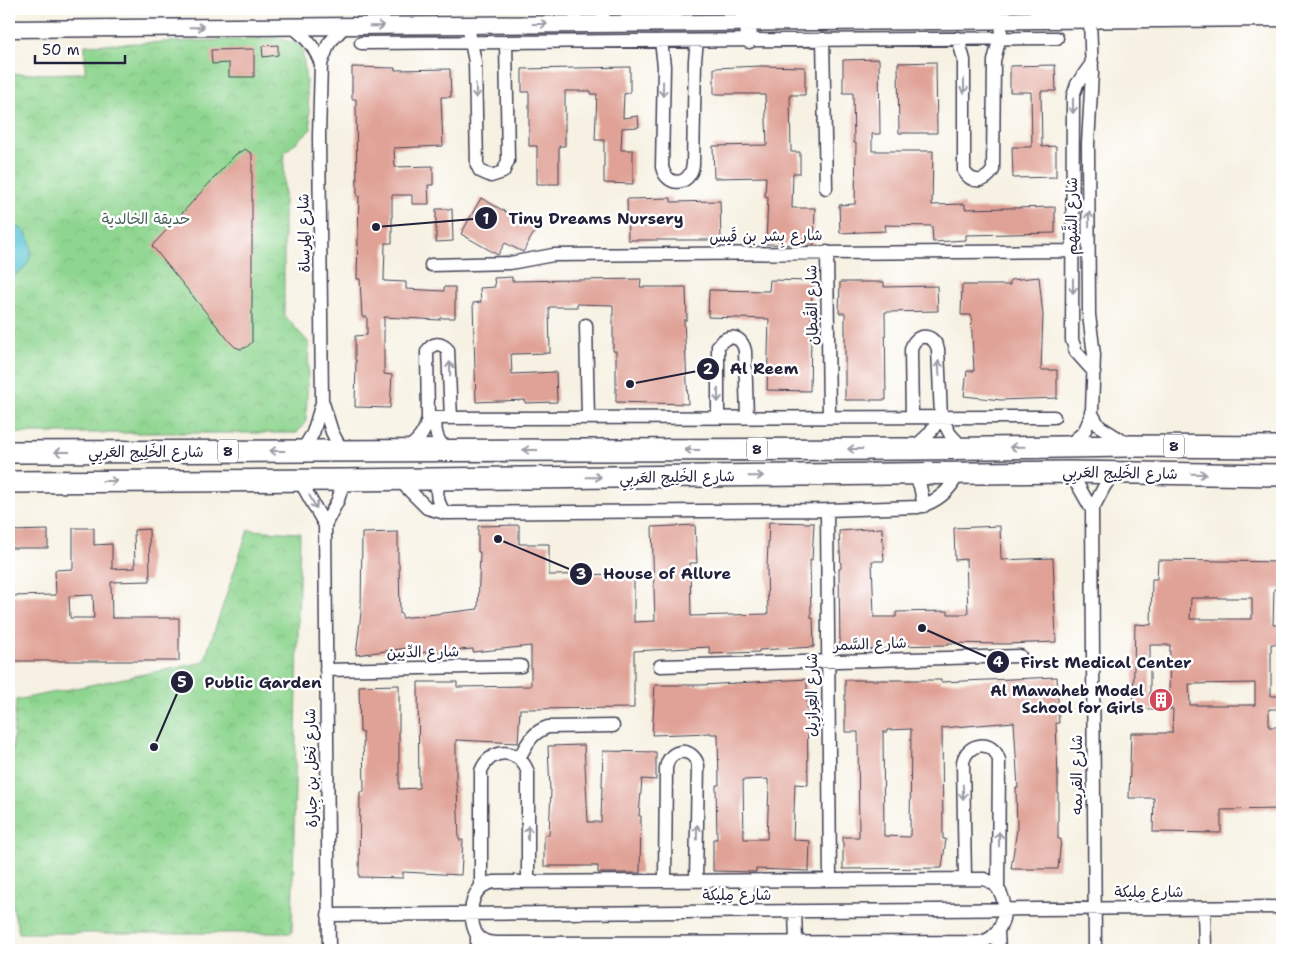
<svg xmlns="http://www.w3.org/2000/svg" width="1291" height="959" font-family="'Shantell Sans','Playpen Sans Arabic',sans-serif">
<defs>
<pattern id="park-crowns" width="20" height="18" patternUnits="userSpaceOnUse" patternTransform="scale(1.25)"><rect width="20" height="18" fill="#8ed58f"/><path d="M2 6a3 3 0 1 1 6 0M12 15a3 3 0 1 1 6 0" fill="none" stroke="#7ab77c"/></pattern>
</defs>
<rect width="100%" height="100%" fill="#fff"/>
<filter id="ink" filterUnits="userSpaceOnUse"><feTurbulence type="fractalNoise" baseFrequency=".02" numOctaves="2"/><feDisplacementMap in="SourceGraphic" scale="10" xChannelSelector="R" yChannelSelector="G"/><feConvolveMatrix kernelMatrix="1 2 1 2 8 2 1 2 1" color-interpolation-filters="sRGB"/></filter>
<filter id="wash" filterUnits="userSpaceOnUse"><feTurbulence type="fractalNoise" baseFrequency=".0096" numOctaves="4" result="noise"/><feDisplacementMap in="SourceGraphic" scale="20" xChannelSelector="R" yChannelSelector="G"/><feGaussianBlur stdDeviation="1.12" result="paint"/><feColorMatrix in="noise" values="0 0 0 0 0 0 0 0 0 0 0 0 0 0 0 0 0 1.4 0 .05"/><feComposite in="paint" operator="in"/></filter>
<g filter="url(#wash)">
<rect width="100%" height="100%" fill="#f6f1e2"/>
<!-- park -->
<path fill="url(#park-crowns)" stroke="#587c65" d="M277,38L302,45L311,129L284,153V315L309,343L306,421L297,433H9V74L85,73V45Z
M248,530L300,533L292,933H19L9,891V794L16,700L204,662Z"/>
<!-- water -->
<path fill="#5bc6d5" stroke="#3e7488" d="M9,223C39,230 38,269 9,277Z"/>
<g id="blocks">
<!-- building -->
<path fill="#e0a296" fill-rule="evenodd" d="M278,45V55L263,57L262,46Z
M254,49V77H229V63L212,64L211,50Z
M879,59L880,134H872V151H933L932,205L965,204V209L1055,207V233L966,235V240L933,242L932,226L885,225L886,231L840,233L839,205L855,204L856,143H854L853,93H843V60Z
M936,62L937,133H899L898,63Z
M1055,65L1056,91H1041L1042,147L1056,146V177L1013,178L1012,147H1032L1031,92H1010V66Z
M761,66L805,67V95H790L791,152H800V173H793L792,208H815L814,245L766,244L768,197L765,196L766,177L714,178L713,146L767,145L765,95H760V94H714V68Z
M352,67L395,68V70L450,69L451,97H441L443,146L394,148L395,167L433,166V185H428L429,204H412V195H392V243H385L384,281L406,282V289L444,291V287H455V318H440V320L384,317V374L392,375L390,408L355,407L356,360H355V336L367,335V317H362L360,279H357L359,196H357L356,99H352Z
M630,67V93L624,94L623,118L638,116L639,127L622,128L621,150H633V184L604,183V140H595L597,94H591V91H565V146H559V184H537V146H529V92H522V69Z
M245,149L252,154V342L247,347L241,349L235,347L230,342L152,246L236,154Z
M481,198L536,229L523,252L505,243L498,255L461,234Z
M671,198V202L720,201L721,240H628L627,199Z
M436,209H452L453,241L436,242Z
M512,277V281L641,279L640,287H686L687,320H684L688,404L616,402V351H613V305L577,304V307H549L550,353L511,354L512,374L556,372L557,402L525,403V400L476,402L473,303L481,302L480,288L495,287L494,278Z
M1039,277L1043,315L1041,370H1057V398L1001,400L964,396L967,371H974L971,315H961L962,285H1010V280Z
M770,280L812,281L810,391L767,390L769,319L708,317L709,290L769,291Z
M840,282H884V287L937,286L938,311L885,312L886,400H845V313H839Z
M769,522L814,523L812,560H810L811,618H813L814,647L759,650V652L710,654L709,647L634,651V708L520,709L518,743L456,740V786H457L459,840H463L461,875L403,872V878L359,877L360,792H364L363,732H360L359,686L399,685V789L419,788L418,682H457V687L531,686V646L473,652V649L415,653V647L356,655L361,613L362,533L398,532V563H399L400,614H402V618L478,609L480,552H478V526L519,525V544H549V575L634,574V622L655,621L652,527L695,525L697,563H690L691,616L768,614L767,566Z
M1000,526L1001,560L1053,558L1056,642L1006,644L948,643V645L888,646V649L840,650L839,569L841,568L839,531L882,528L884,561H872L874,617H896V612L948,611V614H968L966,559L955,560L954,528Z
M73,528H94V545L112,544V569L135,568L134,530L149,529L150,581L111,582L112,618H179V661H9V596L56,595L55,570L73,569ZM93,595L94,618H70L69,596Z
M48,530V548H9V531Z
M1158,560L1282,562V589H1274L1273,625H1282V644H1271V696H1282V709H1269V727H1282V809L1221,810V833L1153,832L1154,798H1129L1131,733H1172L1173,709H1133L1135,624L1151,625L1152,579H1157ZM1191,598H1252V619H1190ZM1150,645H1170L1169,695H1150ZM1255,683V705H1190L1189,684Z
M1057,677L1059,723H1056L1058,778V839H1061L1058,869H1011L1017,829L1016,788H1018L1014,722L942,728L943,839H946L942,868L843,869V837H859L858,732H845V680H941V682ZM911,729L910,837L884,836L883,732H887V730Z
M807,679L808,785L795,784L793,840L810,841L809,871L756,869V872L713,871V839H717L716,785H719L718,734H711V733L652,735L655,685H702ZM768,779V784H769L767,839H744L743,780Z
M584,745L588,822H601L603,751L656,752V780L642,779L639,816H641L640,873H598V866H544V835H549L551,790H550L548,746Z"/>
</g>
</g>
<g filter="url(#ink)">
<use href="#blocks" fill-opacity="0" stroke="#424154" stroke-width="1"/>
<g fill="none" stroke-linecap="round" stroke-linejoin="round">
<!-- minor casing -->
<g stroke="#424154" stroke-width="15">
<path id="minor" d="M603,9L604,24
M469,25L470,37L475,62L477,165L480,171L491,176L503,172L508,161L506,42
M291,26C306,37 315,47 321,64
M958,38L964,60V171C972,184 985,183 993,170L994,61L1001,32
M823,39L826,188
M661,41L664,66L662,167C667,188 690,186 693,165L695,60L697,41
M361,43L1057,38
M1092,63L1077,84L1073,96L1072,340L1076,352L1094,372
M827,252L829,417
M431,265L510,263L553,255L1073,251
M586,325L588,418
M1091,412L1099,426L1126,443
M718,417V346C727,333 742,335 745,351L747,417
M912,417L911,350C914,333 933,332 938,349L941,417L950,434L963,448
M428,418L1054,417
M436,418C434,433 437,441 448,451
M1066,447L1084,432L1089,421L1092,410L1094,355L1089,315L1088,144L1092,73L1090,19
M913,449L929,434L941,417
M405,450C418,442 425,433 428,418L427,352C432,342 441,342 448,350L451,418
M302,451L313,433L322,403
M342,451L332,432L322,400L319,136L321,64L329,43L345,26
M1067,472L1079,487L1092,510
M914,475L920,486L924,506
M398,479L427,508L445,513L827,510L918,507C937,502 950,491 958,474
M440,479C435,491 437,503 445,513
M300,481L325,525L329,950
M827,510L830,880
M325,525L338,500L344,480
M660,666L1020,656
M326,670L521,666
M519,758C527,744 532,732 548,727L613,726
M965,879L963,762C967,742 993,739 999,760L998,888
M984,879C1014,888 1009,939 979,942L499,943C492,943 483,942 478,936C475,933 474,929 473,925C469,908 472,885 494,882Z
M665,881L666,768C669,748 692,746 698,765L696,881
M481,887V771C490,747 520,747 528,773V882
M1204,908L1205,950
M748,911V881
M795,911L796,942
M328,915L1282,907
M998,932L999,950
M477,935V950
M1095,950L1092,510L1104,487L1114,472"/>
</g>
<!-- tertiary casing -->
<g stroke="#424154" stroke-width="19">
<path id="tertiary" d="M748,22L749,40
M9,29L1282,18"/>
</g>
<!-- trunk casing -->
<g stroke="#424154" stroke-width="24">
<path id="trunk" d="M9,452L913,449L1130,446L1282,447
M9,482L344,480L1067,472L1282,475"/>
</g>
<!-- minor -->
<use href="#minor" stroke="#fff" stroke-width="12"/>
<!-- tertiary -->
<use href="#tertiary" stroke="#fff" stroke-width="16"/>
<!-- trunk -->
<use href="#trunk" stroke="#fff" stroke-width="21"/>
</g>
<!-- one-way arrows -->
<defs><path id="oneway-shaft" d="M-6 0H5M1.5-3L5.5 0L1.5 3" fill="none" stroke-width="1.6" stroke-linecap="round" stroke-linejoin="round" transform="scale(1.25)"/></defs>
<g stroke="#9c9ca7">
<use href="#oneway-shaft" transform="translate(540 24)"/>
<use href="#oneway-shaft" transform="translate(377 26) rotate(-1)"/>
<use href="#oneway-shaft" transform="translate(197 27) rotate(-1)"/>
<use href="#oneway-shaft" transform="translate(964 86) rotate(90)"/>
<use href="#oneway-shaft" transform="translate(663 89) rotate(91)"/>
<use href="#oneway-shaft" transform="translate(476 91) rotate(89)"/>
<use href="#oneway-shaft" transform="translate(1073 106) rotate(90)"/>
<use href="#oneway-shaft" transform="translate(1089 219) rotate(-91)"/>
<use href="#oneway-shaft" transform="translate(1073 286) rotate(90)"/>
<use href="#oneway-shaft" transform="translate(939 368) rotate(-93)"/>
<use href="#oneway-shaft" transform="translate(450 369) rotate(-91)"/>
<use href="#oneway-shaft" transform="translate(718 395) rotate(89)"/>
<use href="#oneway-shaft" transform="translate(1017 447) rotate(179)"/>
<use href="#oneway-shaft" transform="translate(855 449) rotate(180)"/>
<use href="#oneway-shaft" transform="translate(530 450) rotate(180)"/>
<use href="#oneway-shaft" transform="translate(692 450) rotate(180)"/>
<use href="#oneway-shaft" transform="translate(277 451) rotate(180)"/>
<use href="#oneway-shaft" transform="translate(62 452) rotate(180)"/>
<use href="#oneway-shaft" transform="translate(1199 474) rotate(1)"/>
<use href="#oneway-shaft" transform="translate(756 476) rotate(-1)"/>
<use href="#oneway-shaft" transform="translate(594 477) rotate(-1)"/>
<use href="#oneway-shaft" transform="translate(110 481)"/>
<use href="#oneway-shaft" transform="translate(313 502) rotate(61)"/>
<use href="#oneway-shaft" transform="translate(963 792) rotate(89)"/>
<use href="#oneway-shaft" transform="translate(697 832) rotate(-89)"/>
<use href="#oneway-shaft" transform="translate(528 833) rotate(-90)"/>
<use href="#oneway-shaft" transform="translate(999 839) rotate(-90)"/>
</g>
</g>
<!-- icons -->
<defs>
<g id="building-disc" transform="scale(1.25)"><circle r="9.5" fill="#d1495b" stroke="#fff"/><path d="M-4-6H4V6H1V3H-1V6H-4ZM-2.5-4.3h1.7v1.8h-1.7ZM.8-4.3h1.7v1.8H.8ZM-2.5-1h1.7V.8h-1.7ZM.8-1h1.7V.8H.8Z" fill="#fff"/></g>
</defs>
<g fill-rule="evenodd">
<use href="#building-disc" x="1161" y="700"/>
</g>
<g text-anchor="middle" stroke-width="5" stroke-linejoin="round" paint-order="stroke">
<!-- shield labels -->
<g fill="#fff" stroke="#646476" stroke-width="1">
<rect x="1164" y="434.5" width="20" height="23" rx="4"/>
<rect x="747" y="437.5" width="20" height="23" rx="4"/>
<rect x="218" y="439.5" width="20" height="23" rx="4"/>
</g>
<g font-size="14" font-weight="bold" fill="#22223b">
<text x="1174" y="451">8</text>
<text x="757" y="454">8</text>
<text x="228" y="456">8</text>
</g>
<!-- street labels -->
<g font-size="15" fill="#22223b" stroke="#fff">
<text transform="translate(1072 216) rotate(-90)" y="5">شارع الشَّهم</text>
<text transform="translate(304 233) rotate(-91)" y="5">شارع المِرساة</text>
<text transform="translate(766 236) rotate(-1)" y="5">شارع بِشر بن قَيس</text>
<text transform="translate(812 305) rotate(-91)" y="5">شارع القُبطان</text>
<text x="146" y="457">شارع الخَلِيج العَربِي</text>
<text transform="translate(1120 473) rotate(1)" y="5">شارع الخَلِيج العَربِي</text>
<text transform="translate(677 477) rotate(-1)" y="5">شارع الخَلِيج العَربِي</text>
<text transform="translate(870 644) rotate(-2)" y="5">شارع السَّمر</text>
<text transform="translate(423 652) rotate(-1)" y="5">شارع الدِّيين</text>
<text transform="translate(812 695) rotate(-90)" y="5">شارع العِرازِيل</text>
<text transform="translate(311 768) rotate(-91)" y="5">شارع نَخل بن جِبارة</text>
<text transform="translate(1077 775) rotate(-90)" y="5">شارع القريمه</text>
<text x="1149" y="897">شارع مِليكة</text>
<text x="737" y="900">شارع مِليكة</text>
</g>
<!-- park labels -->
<g font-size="15" fill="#486158" stroke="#fff">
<text x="146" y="224">حديقة الخالدية</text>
</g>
<!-- poi labels -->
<g font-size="15" font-weight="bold" fill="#22223b" stroke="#fff" text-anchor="end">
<text x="1144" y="696">Al Mawaheb Model<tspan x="1144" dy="17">School for Girls</tspan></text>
</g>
</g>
<!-- callouts -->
<path fill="none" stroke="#22223b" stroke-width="2" d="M376 227L486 218M630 384L708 369M498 539L581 574M922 628L998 662M154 747L182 682"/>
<g fill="#22223b" stroke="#fff" stroke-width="2">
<circle cx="376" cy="227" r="5"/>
<circle cx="630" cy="384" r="5"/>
<circle cx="498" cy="539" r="5"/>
<circle cx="922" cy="628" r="5"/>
<circle cx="154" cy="747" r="5"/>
<circle cx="486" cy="218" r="12"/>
<circle cx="708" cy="369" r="12"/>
<circle cx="581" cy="574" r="12"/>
<circle cx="998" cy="662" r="12"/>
<circle cx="182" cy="682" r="12"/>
</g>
<g font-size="15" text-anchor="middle" font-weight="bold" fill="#fff">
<text x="486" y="224">1</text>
<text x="708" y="374">2</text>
<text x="581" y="579">3</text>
<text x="998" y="667">4</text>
<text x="182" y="687">5</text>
</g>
<g font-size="16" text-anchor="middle" font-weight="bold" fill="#22223b" stroke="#fff" stroke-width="5" stroke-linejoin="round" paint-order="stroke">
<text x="596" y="224">Tiny Dreams Nursery</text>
<text x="764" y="374">Al Reem</text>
<text x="667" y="579">House of Allure</text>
<text x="1106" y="668">First Medical Center</text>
<text x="263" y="688">Public Garden</text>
</g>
<!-- margin -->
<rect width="1291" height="959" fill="none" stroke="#fff" stroke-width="30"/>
<!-- scale -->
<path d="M35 55v8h90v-8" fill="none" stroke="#22223b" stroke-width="2.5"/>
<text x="42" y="55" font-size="15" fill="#22223b" stroke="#ffffff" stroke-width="4" paint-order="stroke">50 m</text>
</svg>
